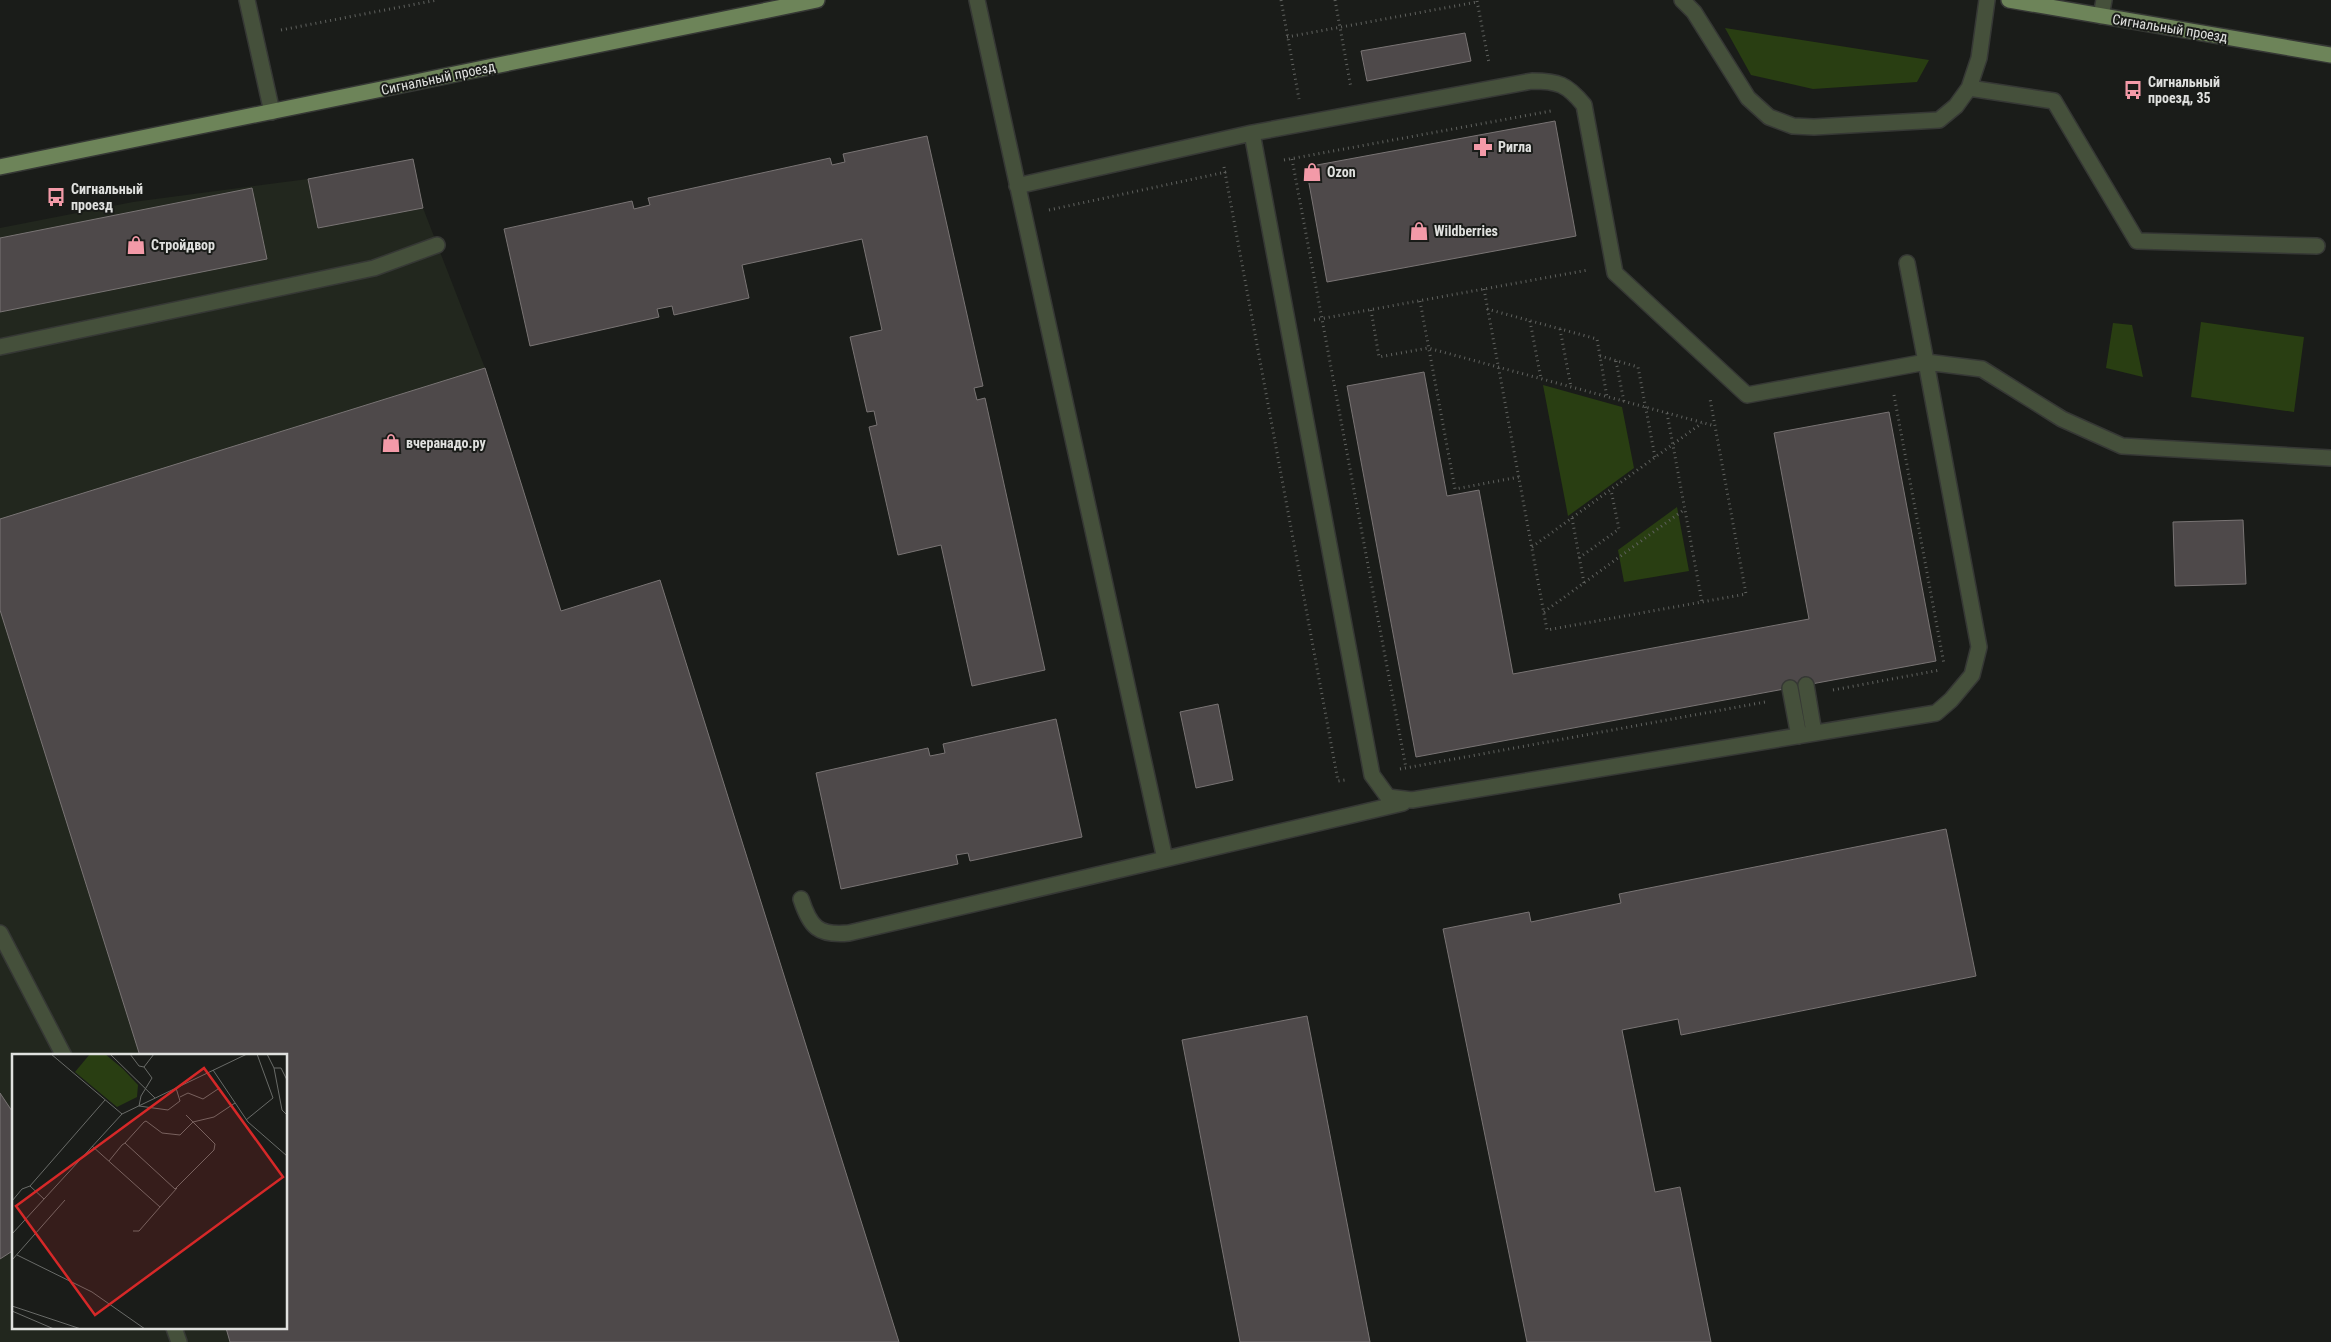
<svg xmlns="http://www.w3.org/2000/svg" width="2331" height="1342" font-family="'Roboto Condensed',sans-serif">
<rect width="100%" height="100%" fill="#1a1c19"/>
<!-- built -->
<path fill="#22271e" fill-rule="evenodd" d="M413,159L423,208L485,368L561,611L660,580L899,1342H0V228L133,202L308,179ZM14,1056H286V1328H14Z"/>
<!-- green -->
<path fill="#293e12" d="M1725,28L1929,60L1917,82L1813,89L1751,75Z
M2201,322L2304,337L2294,412L2191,397Z
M2113,323L2132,325L2143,377L2106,368Z
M1543,385L1622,407L1634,468L1568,516Z
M1677,507L1689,571L1624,582L1618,550Z"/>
<!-- building -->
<path fill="#4e494a" stroke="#797474" d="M1465,33L1471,61L1367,81L1361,51Z
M1555,121L1576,236L1327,282L1306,167Z
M927,136L983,386L974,388L977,400L985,398L1045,670L972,686L941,545L898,555L869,427L877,425L874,411L867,412L850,337L882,330L862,239L742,265L749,298L674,315L672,306L657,309L659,317L530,346L504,229L632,201L634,209L650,205L648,198L830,158L832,165L845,162L843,154Z
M413,159L423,208L318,228L308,179Z
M252,188L267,259L0,312V238Z
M485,368L561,611L660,580L899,1342H230L226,1328H286V1056H140L0,610V519Z
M1424,372L1447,496L1479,490L1513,674L1809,619L1774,433L1889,412L1936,661L1416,757L1347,386Z
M2243,520L2246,584L2175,586L2173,522Z
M1218,704L1233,780L1196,788L1180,712Z
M1056,719L1082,837L970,861L968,853L956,855L958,864L841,889L816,773L928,748L930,756L945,753L943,744Z
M1946,829L1976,976L1681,1035L1678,1019L1622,1030L1655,1192L1680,1187L1711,1342H1527L1443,929L1529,912L1531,922L1621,903L1619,894Z
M1307,1016L1370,1342H1240L1182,1040Z
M0,1093L14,1114V1250L0,1259Z"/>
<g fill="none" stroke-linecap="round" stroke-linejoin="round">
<!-- minor casing -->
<g stroke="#363835" stroke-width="18">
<path id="minor" d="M247,0L272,112
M1682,0L1694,12L1748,98L1769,117L1793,126L1814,127L1939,120L1956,106L1969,88L1979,58L1987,0
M2101,16L2104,0
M1969,88L2054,101L2137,241L2317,246
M1017,186L1252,133L1532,81C1558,81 1567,84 1584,105L1615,273L1747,395L1926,362L1979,647L1972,675L1951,700L1936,713L1412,800L1388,797L1372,775L1252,133
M1907,263L1926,362L1982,369L2062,419L2122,446L2331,458
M0,347L374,268L437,245
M1806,685L1814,733
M1790,688L1799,736
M1165,859L1403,803
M801,899C810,927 818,936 849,933L1165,859L977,0
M0,933L64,1056
M174,1328L179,1342"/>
</g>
<!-- major casing -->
<g stroke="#363835" stroke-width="18">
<path id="major" d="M2009,0L2331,55
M0,167L817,0"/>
</g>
<!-- path -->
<path stroke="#60625f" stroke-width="3" stroke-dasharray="1 4" stroke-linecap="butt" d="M1281,0L1299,99
M1335,0L1351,88
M1477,1L1489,63
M281,30L437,0
M1287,37L1477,2
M1292,159L1406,768
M1284,160L1551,111
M1224,167L1338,781L1345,780
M1049,210L1226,172
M1484,289L1547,630L1746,594L1710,399
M1420,301L1455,489L1519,477
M1487,309L1597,339L1607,397
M1371,310L1379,357L1428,348L1715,426
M1314,320L1588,270
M1530,321L1541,379
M1560,329L1571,387
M1600,356L1638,367L1655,457
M1616,361L1624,402
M1894,395L1944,664
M1667,413L1702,602
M1572,518L1584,583
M1532,547L1702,423
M1579,558L1619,529L1611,490
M1544,612L1685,509
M1833,690L1940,670
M1400,769L1765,702"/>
<!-- minor -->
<use href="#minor" stroke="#45503b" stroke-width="15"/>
<!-- major -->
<use href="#major" stroke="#6d8459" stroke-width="15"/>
</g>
<!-- icons -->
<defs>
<g id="bus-bare" transform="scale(1.5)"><path d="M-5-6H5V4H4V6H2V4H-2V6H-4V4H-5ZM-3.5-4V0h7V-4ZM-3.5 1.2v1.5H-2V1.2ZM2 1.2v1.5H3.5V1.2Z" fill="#f39aa8" stroke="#1a1c19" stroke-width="2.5" paint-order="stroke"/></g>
<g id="pharmacy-bare" transform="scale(1.5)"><path d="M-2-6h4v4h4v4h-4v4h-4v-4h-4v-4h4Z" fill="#f39aa8" stroke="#1a1c19" stroke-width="2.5" paint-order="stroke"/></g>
<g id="shop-bare" transform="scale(1.5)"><path d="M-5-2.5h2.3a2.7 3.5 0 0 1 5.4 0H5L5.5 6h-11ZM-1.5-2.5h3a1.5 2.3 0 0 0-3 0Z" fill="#f39aa8" stroke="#1a1c19" stroke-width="2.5" paint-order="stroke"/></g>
</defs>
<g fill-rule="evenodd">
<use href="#bus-bare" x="2133" y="90"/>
<use href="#pharmacy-bare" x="1483" y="147"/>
<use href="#shop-bare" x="1312" y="172"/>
<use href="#bus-bare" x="56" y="197"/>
<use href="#shop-bare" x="1419" y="231"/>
<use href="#shop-bare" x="136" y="245"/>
<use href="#shop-bare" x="391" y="443"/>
</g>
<g text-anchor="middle" stroke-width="4" stroke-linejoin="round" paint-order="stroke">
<!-- street labels -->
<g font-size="14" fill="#e0e1df" stroke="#1a1c19">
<text transform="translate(2170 28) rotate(9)" y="5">Сигнальный проезд</text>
<text transform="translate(438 78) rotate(-12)" y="5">Сигнальный проезд</text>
</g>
<!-- poi labels -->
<g font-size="14" font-weight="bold" fill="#e0e1df" stroke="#1a1c19" text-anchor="start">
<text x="2148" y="87">Сигнальный<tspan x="2148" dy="16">проезд, 35</tspan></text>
<text x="1498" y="152">Ригла</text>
<text x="1327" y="177">Ozon</text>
<text x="71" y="194">Сигнальный<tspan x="71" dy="16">проезд</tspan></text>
<text x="1434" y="236">Wildberries</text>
<text x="151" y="250">Стройдвор</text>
<text x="406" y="448">вчеранадо.ру</text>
</g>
</g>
<!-- overview -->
<g transform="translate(12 1054)">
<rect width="275" height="275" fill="#1a1c19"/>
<path d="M78,0H93L111,15L126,31L125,43L105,53L63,18Z" fill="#293e12"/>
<path fill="none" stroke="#696b68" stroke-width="1" d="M39,0L110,60M98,0L143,44M118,0L127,12L132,13M142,0L132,13L140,24L129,42L127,52L156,56L168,47L164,34M255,0L262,14L270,56L275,61M262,14H269L275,26M201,16L236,68L275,102M168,43L176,39L191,45L206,35M174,61L181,68L202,63L223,49M234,66L261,44L245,0M80,92L148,153L127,177H121M97,107L110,91L113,89L132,68L134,67L150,79L168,81L181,68L203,90L202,96L163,135L113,89M18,132L32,145M0,147L10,135L18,132L93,46M148,153L165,134M0,180L110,60L235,0M5,201L80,238L133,275M0,206L53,146M0,252L69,275M0,257L42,275"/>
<path fill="#d62828" fill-opacity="0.15" stroke="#d62828" stroke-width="2.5" d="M192,14L271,123L83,261L4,152Z"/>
<rect width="275" height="275" fill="none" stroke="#e0e1df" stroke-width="2.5"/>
</g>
</svg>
